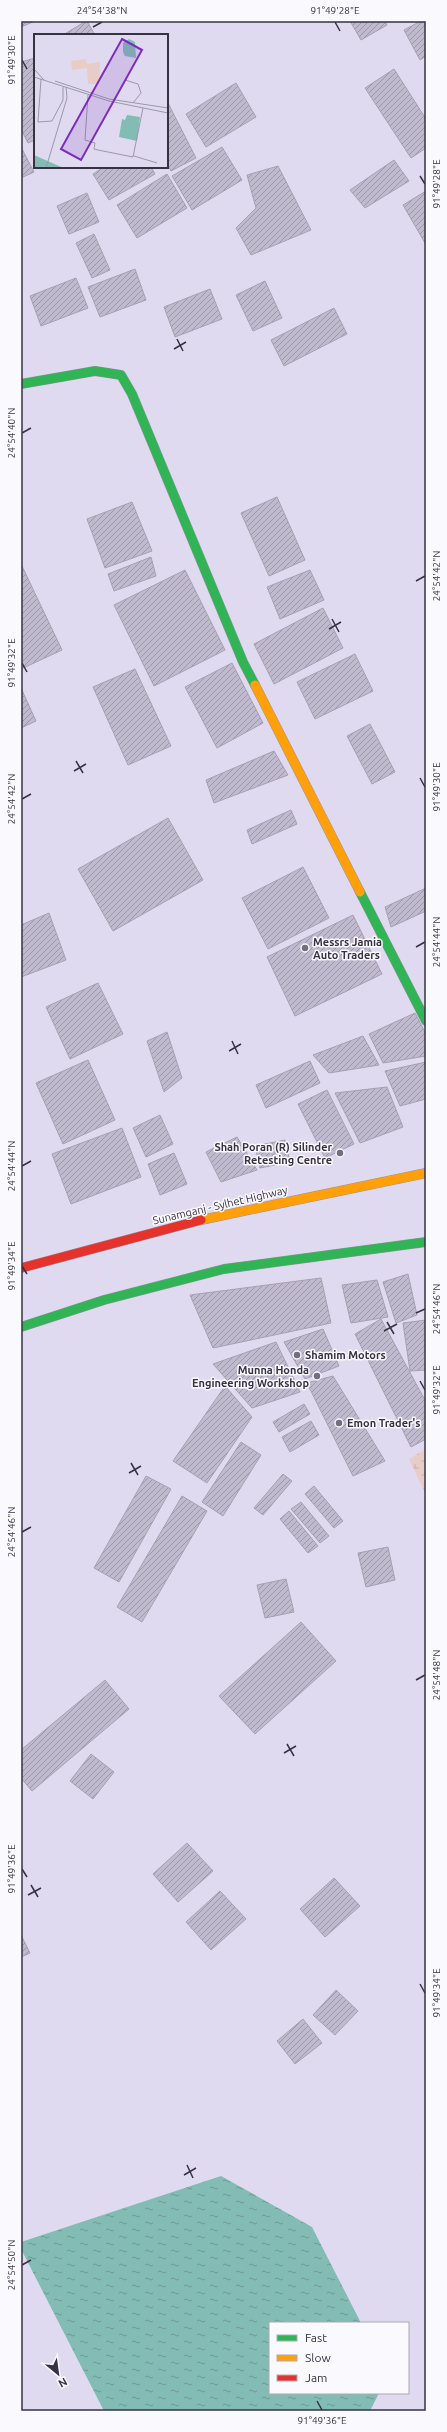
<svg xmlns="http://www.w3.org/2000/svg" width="447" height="2432" font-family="Ubuntu,sans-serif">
<defs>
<pattern id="wetland-marsh" width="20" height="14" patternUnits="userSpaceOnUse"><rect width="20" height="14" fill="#e8ccc6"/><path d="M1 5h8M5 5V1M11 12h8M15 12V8" fill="none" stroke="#c8b0ab"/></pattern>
<pattern id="water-ripples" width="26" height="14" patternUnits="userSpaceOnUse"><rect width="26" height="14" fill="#83bcb4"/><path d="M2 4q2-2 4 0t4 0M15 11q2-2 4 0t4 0" fill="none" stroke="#6c9994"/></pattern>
<pattern id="building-hatch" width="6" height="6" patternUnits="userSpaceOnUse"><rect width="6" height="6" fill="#bfbacd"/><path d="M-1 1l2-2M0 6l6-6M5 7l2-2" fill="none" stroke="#9c98a8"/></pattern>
</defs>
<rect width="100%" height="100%" fill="#e0daf0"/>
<!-- wetland -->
<path fill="url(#wetland-marsh)" d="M426,1449V1495L409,1459Z"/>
<!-- water -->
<path fill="url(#water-ripples)" d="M221,2176L312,2227L361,2323H270V2393H379L370,2411H104L21,2249V2242Z"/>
<!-- building -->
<path fill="url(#building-hatch)" stroke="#a5a0b2" d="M21,21H35L21,27Z
M87,21L95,35H63L86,21Z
M350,21H385L387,25L361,40Z
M421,21H426V56L420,60L404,30Z
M35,58V140L28,143L21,129V62Z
M394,69L426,119V148L411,158L365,88Z
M236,83L256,117L206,147L186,114Z
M168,103L196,158L171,171L167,163Z
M21,147L34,172L21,178Z
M222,147L242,180L192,210L172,176Z
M394,160L409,181L365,208L350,190Z
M278,166L311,230L251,255L236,228L256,208L247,175Z
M104,167H151L155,174L109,200L93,174Z
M167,174L187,208L137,238L117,205Z
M426,191V243H425L403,205Z
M87,193L99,222L69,234L57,206Z
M94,234L110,270L92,278L76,243Z
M135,269L146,300L100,317L88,287Z
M76,278L88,308L41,326L30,296Z
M265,281L282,318L253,331L236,295Z
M210,289L222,319L175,337L164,307Z
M334,308L347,334L284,366L271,340Z
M277,497L305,560L269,576L241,513Z
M132,502L152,551L105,568L87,519Z
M151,557L156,576L114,591L108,574Z
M21,564L62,650L21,669Z
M185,570L225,650L154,686L114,605Z
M310,570L324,600L280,619L267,587Z
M323,608L343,648L274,684L254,644Z
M355,654L373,691L315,719L297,682Z
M232,663L263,723L217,748L185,687Z
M135,669L171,746L128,765L93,687Z
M21,688L36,721L21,728Z
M370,724L395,772L372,784L347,736Z
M274,751L288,775L214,803L206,780Z
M291,810L297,824L252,844L247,830Z
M168,818L203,880L113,931L78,869Z
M303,867L329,918L268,949L242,898Z
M426,888V911L391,927L385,907Z
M49,913L66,960L21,977V925Z
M353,915L382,974L295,1016L267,957Z
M98,983L123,1034L70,1059L46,1007Z
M415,1013L426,1034V1056L383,1063L369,1034Z
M167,1032L182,1078L164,1092L147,1041Z
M363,1036L379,1065L329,1073L313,1055Z
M88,1060L115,1120L63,1144L36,1083Z
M310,1061L320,1083L266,1108L256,1085Z
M426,1062V1099L400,1106L385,1071Z
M387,1087L403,1127L360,1143L335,1093Z
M327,1090L354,1144L325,1158L298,1104Z
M160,1115L173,1144L146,1157L133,1128Z
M122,1128L141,1177L71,1204L52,1154Z
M237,1137L257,1170L221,1182L206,1152Z
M285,1140L290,1162L260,1168L255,1146Z
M174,1153L187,1184L160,1195L148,1164Z
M408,1274L417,1315L396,1323L383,1282Z
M321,1278L331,1323L213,1348L190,1295Z
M377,1280L388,1317L351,1323L342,1285Z
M381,1319L426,1402V1439L411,1447L355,1334Z
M426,1320V1370L410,1371L403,1323Z
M323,1329L339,1366L305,1379L284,1342Z
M276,1342L300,1392L252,1408L213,1364Z
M333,1376L385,1461L353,1476L307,1383Z
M225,1386L252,1417L207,1483L173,1461Z
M304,1404L310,1414L279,1432L273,1422Z
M311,1421L319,1435L290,1452L282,1437Z
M241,1442L261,1455L223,1516L202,1502Z
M283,1474L292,1481L263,1515L254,1508Z
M146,1476L171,1489L119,1582L94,1568Z
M314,1486L343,1521L334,1528L305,1494Z
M182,1496L207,1511L142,1622L117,1607Z
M301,1502L329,1536L320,1543L291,1509Z
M289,1511L318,1546L308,1553L280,1519Z
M388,1547L395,1580L366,1587L358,1553Z
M286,1579L294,1612L265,1618L257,1585Z
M301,1622L336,1661L255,1734L219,1696Z
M105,1680L129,1709L32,1791L21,1778V1750Z
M91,1754L114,1772L93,1799L70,1781Z
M187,1843L213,1871L178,1902L153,1874Z
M334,1878L360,1906L325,1937L300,1909Z
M220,1891L246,1919L211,1950L186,1922Z
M21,1935L30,1953L21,1957Z
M336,1990L358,2011L335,2035L313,2015Z
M303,2019L322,2043L295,2064L277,2041Z"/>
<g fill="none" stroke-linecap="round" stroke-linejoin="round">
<!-- fast casing -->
<g stroke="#9894a5" stroke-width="10">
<path id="fast" d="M21,384L95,371L121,375L132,394L243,662L255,685
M360,892L426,1021
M21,1327L104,1300L224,1269L426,1242"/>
</g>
<!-- slow casing -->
<g stroke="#9894a5" stroke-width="10">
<path id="slow" d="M255,685L360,892
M201,1220L426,1173"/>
</g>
<!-- jam casing -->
<g stroke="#9894a5" stroke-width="10">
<path id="jam" d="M21,1268L201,1220"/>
</g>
<!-- path -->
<path stroke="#dddbe2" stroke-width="2.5" stroke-dasharray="3 2" stroke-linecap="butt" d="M413,2166L426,2181"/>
<!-- fast -->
<use href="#fast" stroke="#30b455" stroke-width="9"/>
<!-- slow -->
<use href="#slow" stroke="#ff9f0a" stroke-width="9"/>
<!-- jam -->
<use href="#jam" stroke="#e5322d" stroke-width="9"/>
</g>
<!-- ticks -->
<path fill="none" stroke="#363244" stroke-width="1.5" d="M335,22L340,31M93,27L102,22M22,60L27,69M420,176L425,184M177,339L183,351M174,349L186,342M22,433L31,428M416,581L425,576M332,619L339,632M329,629L341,622M22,663L27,672M76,761L83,773M74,771L86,764M420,778L425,787M22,799L31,794M416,947L425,942M232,1041L238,1054M229,1051L241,1044M22,1166L31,1161M22,1266L27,1274M416,1313L425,1309M387,1322L394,1334M384,1331L397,1324M420,1381L425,1390M131,1463L138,1475M129,1473L141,1466M22,1532L31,1527M416,1680L425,1675M287,1744L294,1756M284,1753L296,1746M22,1869L27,1877M31,1885L38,1897M28,1895L41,1888M420,1984L425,1993M187,2165L193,2178M184,2175L196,2168M22,2265L31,2260M317,2401L322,2410"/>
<!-- markers -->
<g fill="#726d80" stroke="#faf9fd" stroke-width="1.5">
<circle cx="305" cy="948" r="4"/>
<circle cx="340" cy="1153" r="4"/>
<circle cx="297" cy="1355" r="4"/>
<circle cx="317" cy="1376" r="4"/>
<circle cx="339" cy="1423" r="4"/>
</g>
<g text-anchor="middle" stroke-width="3" stroke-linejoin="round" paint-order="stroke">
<!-- poi labels -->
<g font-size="11" font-weight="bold" fill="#363244" stroke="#faf9fd" text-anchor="start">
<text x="313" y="946">Messrs Jamia<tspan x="313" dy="13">Auto Traders</tspan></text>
<text x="332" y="1151" text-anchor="end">Shah Poran (R) Silinder<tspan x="332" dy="13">Retesting Centre</tspan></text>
<text x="305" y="1359">Shamim Motors</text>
<text x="309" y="1374" text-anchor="end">Munna Honda<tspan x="309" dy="13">Engineering Workshop</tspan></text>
<text x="347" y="1427">Emon Trader's</text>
</g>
<!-- street labels -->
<g font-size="11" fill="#363244" stroke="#faf9fd">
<text transform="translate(220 1205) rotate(-13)" y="4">Sunamganj - Sylhet Highway</text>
</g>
</g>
<!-- overview -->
<g transform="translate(34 34)">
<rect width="134" height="134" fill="#e0daf0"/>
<path d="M52,25L53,30L66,28L65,50H54L53,34L38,36L37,27Z" fill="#e8ccc6"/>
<path d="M95,5L101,8L102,24L91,22L89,18V9ZM93,81L106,83L103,107L85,103L88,85L91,86ZM0,121L25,132L30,134H0Z" fill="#83bcb4"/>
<path fill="none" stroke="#9c97ab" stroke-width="1" d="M0,35L10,46M0,43L75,67L134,79M7,45L4,88L18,87L29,66V53M91,46L104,50L107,59L99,69M21,47L75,65L134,74M54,61L51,106L61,109L60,115L64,116L99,123L109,74M100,122L123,129M12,134L33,64L32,53"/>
<path fill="#7b2cbf" fill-opacity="0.15" stroke="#7b2cbf" stroke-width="2" d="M88,5L108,16L47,126L27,115Z"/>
<rect width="134" height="134" fill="none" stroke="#363244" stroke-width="2"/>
</g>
<!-- border -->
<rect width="447" height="2432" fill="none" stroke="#faf9fd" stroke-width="44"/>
<!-- legend -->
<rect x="269" y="2322" width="140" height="72" fill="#faf9fd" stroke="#aca9b3"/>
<rect x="277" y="2335" width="20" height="6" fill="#30b455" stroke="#aca9b3"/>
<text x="305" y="2342" font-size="12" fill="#363244">Fast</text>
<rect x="277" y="2355" width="20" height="6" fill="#ff9f0a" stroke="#aca9b3"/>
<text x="305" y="2362" font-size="12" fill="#363244">Slow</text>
<rect x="277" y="2375" width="20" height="6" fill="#e5322d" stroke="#aca9b3"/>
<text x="305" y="2382" font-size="12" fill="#363244">Jam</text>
<!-- north arrow -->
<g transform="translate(58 2374) rotate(151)" stroke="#faf9fd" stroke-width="3" paint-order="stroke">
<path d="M0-3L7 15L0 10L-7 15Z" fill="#363244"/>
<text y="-6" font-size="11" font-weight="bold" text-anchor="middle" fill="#363244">N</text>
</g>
<rect x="22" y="22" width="403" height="2388" fill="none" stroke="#363244" stroke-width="1.5"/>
<g font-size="10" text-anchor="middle" fill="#363244">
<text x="102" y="14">24°54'38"N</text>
<text x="335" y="14">91°49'28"E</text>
<text transform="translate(11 60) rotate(-90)" y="4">91°49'30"E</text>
<text transform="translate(436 184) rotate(-90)" y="4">91°49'28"E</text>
<text transform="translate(11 433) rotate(-90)" y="4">24°54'40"N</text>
<text transform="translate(436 576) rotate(-90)" y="4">24°54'42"N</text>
<text transform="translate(11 663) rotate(-90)" y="4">91°49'32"E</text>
<text transform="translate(436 787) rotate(-90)" y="4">91°49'30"E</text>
<text transform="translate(11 799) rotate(-90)" y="4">24°54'42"N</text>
<text transform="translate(436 942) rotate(-90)" y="4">24°54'44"N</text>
<text transform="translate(11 1166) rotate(-90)" y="4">24°54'44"N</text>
<text transform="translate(11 1266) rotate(-90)" y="4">91°49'34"E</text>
<text transform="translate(436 1309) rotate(-90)" y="4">24°54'46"N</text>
<text transform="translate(436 1390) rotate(-90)" y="4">91°49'32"E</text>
<text transform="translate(11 1532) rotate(-90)" y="4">24°54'46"N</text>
<text transform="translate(436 1675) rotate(-90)" y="4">24°54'48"N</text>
<text transform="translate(11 1869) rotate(-90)" y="4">91°49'36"E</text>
<text transform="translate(436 1993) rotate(-90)" y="4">91°49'34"E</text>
<text transform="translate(11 2265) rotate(-90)" y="4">24°54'50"N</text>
<text x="322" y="2424">91°49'36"E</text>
</g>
</svg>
